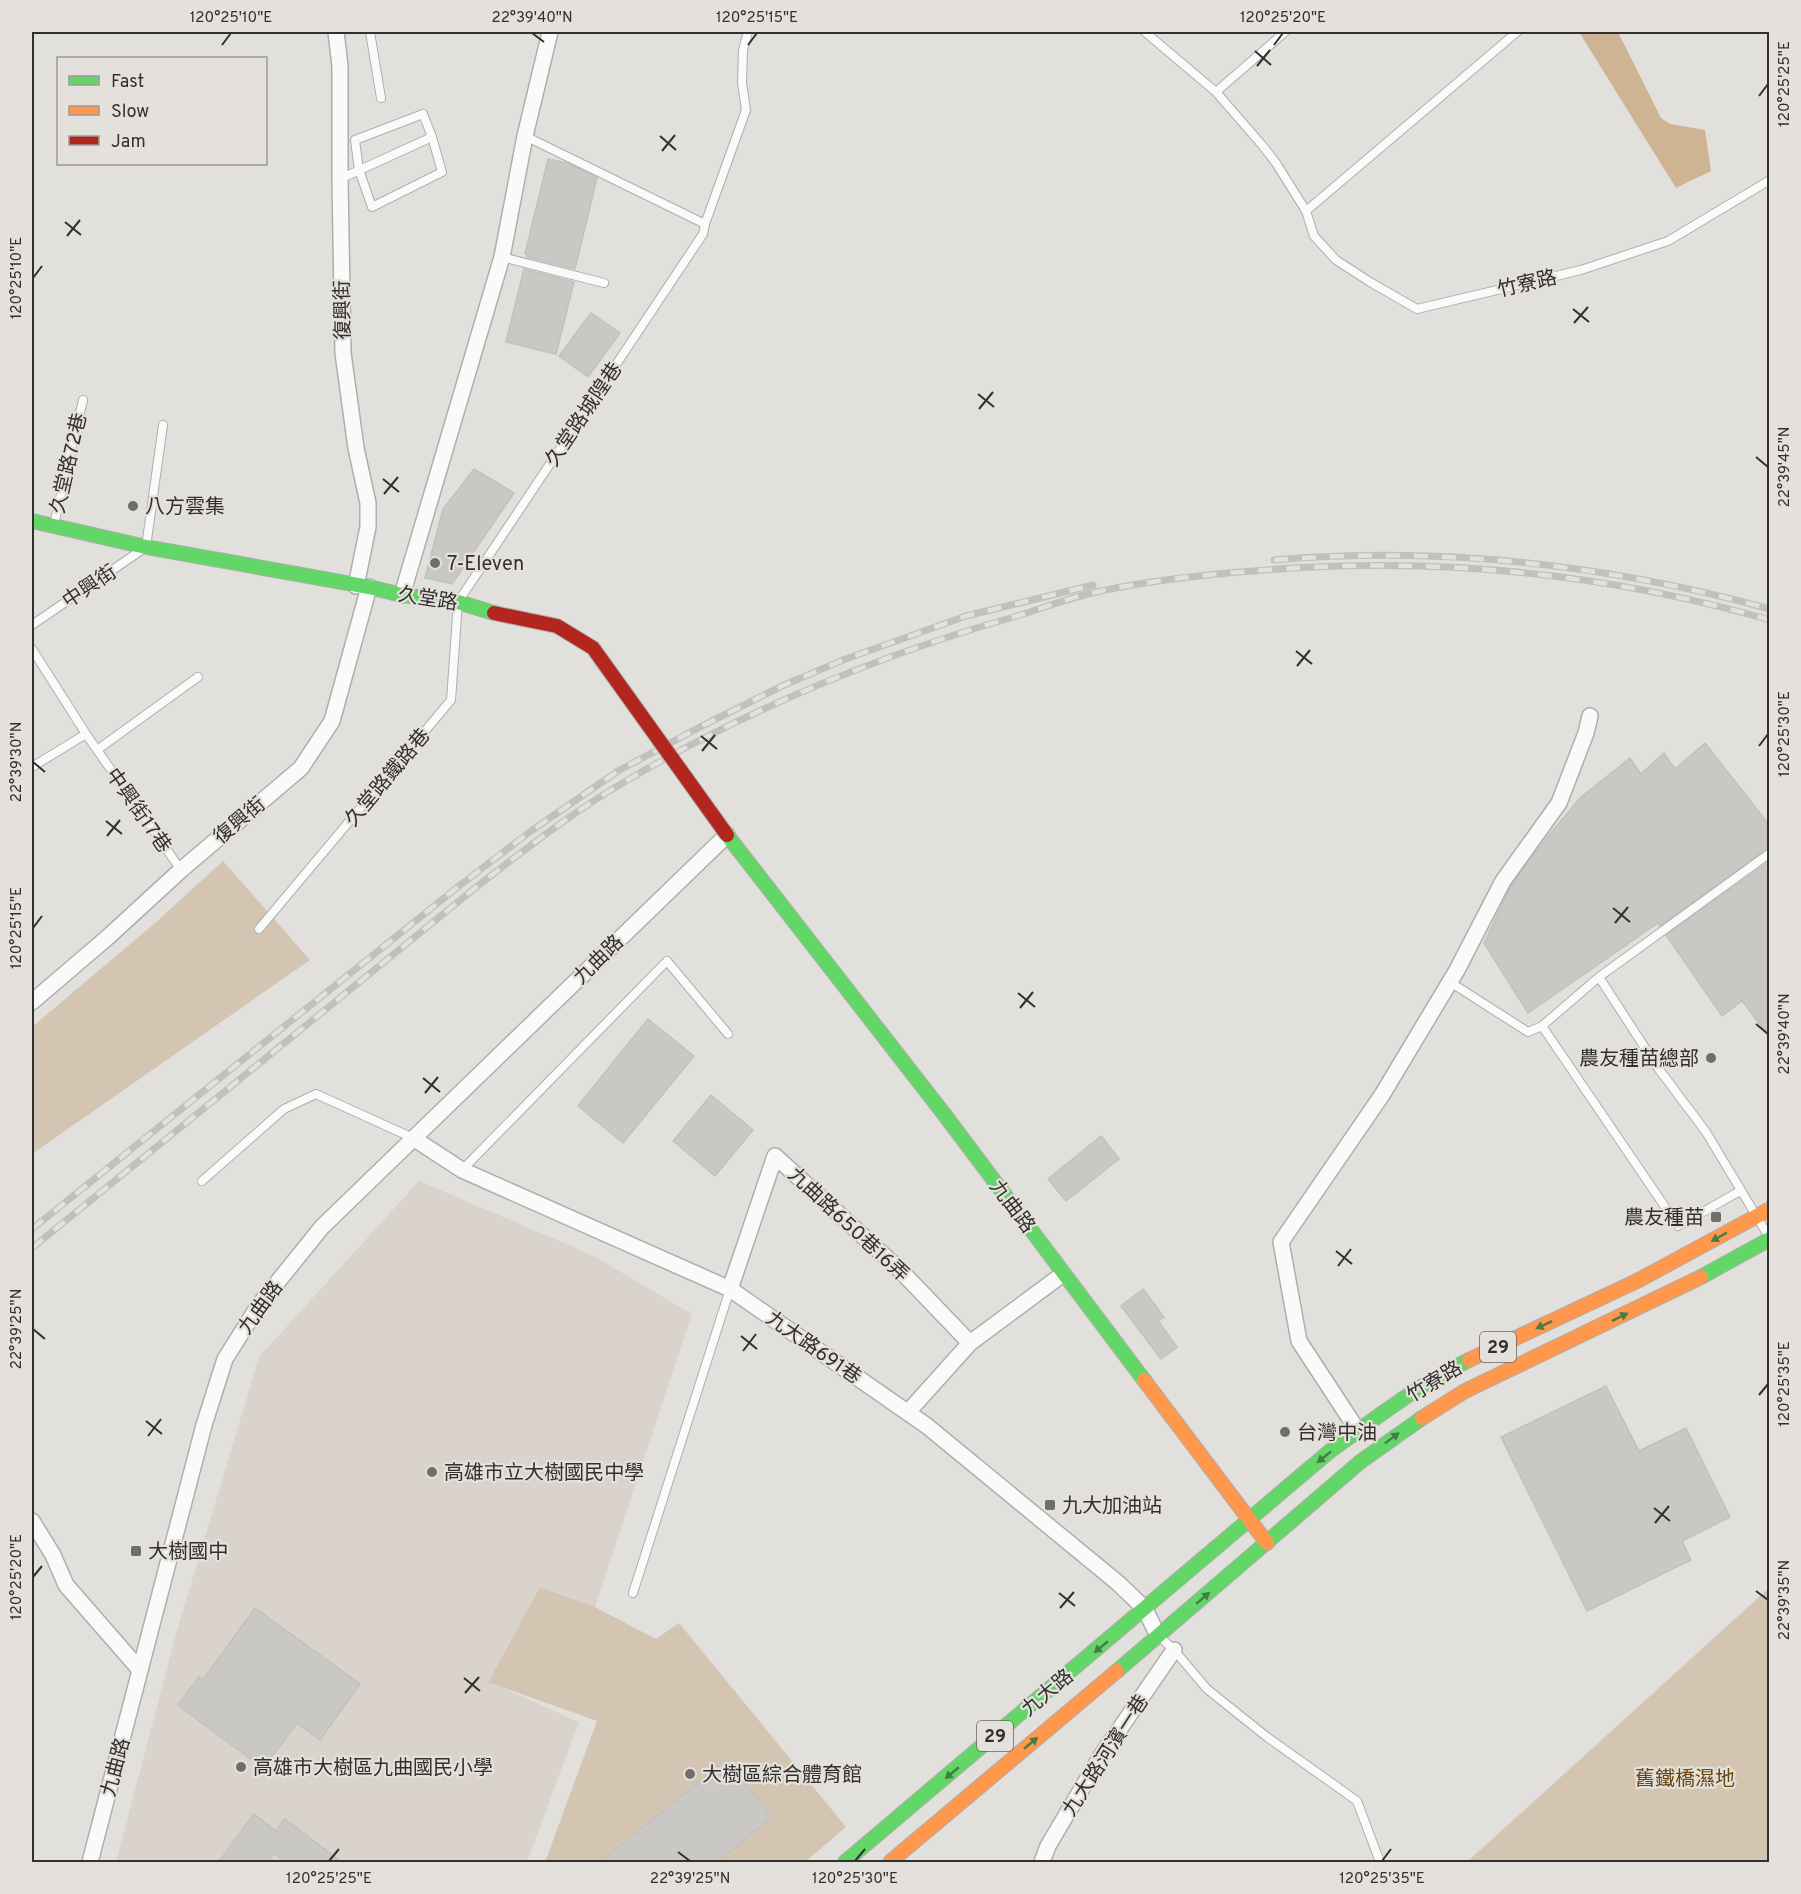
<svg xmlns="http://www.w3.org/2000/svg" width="1801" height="1894" font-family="Overpass,'Noto Sans TC',sans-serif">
<rect width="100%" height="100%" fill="#e2e0dd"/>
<!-- built -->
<path fill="#d9d3cc" d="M419,1181L590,1254L692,1314L595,1607L540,1587L488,1681L579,1722L527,1862H116L176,1634L259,1357Z"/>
<!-- green -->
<path fill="#d4c5b3" d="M223,861L310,960L32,1154V1027L155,923Z
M540,1587L595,1607L656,1639L679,1623L846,1827L805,1862H545L597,1721L488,1682Z
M1769,1588V1862H1467Z"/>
<!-- water -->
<path fill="#ceb493" d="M1579,32H1618L1661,118L1670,124L1705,130L1711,171L1676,188Z"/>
<!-- building -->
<path fill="#c9c8c5" stroke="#c2c1be" stroke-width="1.5" d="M548,159L567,163L597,178L575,269L527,257L528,255L525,254Z
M524,269L574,282L556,354L506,342Z
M591,313L620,333L588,377L559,356Z
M474,469L514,493L452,584L425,578L443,509Z
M1705,743L1770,826V847L1660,926L1658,923L1528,1013L1484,943L1511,886L1545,840L1580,798L1630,758L1641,774L1664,753L1675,769Z
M1770,861V1038L1742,1001L1722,1016L1666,935Z
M648,1019L694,1056L623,1143L578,1106Z
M711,1095L753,1130L715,1176L673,1141Z
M1101,1136L1119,1159L1066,1201L1048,1179Z
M1143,1289L1164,1317L1158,1321L1177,1347L1161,1359L1121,1306Z
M1606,1386L1639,1451L1686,1428L1730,1517L1682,1541L1691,1560L1587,1611L1501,1437Z
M255,1608L360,1684L320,1740L297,1723L263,1768L178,1705L199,1677L203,1680Z
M726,1760L772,1817L716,1863H599Z
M254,1814L276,1831L285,1819L343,1863H286L274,1853L267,1863H218Z"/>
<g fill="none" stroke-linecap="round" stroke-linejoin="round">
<!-- lane casing -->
<g stroke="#afaeac" stroke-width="10">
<path id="lane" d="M370,32L381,98
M1145,32L1216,92L1262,145L1276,163L1306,211L1314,236L1336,260L1370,282L1417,309L1581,270L1668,241L1770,180
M1216,92L1285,32
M525,136L705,224
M340,179L432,137L423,114L355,140L359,170L372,207L442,172L432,137
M1306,211L1517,32
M502,257L604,283
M54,524L83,400
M32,625L146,547L163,425
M32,649L86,734L181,870
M97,750L198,677
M32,767L86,734
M259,929L451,700L458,602L703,234L705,224L746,110L742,83L743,50L748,32
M1599,977L1658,1068L1706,1132L1769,1237
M1450,982L1528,1032L1542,1026
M462,1170L667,961L728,1034
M202,1181L284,1109L316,1094L413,1138
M1740,1191L1678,1226L1542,1026L1599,977L1770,853
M633,1593L730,1289
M1160,1637L1174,1650L1207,1689L1267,1737L1357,1801L1380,1862"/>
</g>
<!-- street casing -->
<g stroke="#afaeac" stroke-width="18">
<path id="street" d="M336,32L340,66V179L343,353L356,448L368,503V527L356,586
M402,595L502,257L525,136L550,32
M32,1002L108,937L181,870L301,768L332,721L369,587
M413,1138L462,1170L730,1289L927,1426L1118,1583L1145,1609L1158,1636
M730,1289L775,1156L900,1270L970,1343
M908,1412L970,1343L1063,1274
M1358,1431L1299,1341L1281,1242L1382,1095L1457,970L1503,881L1559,803L1586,733L1590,716
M32,1521L53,1555L66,1585L140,1670
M90,1862L204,1425L225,1359L259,1305L322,1227L727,835
M1042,1862L1048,1846L1101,1756L1174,1650"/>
</g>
<!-- fast casing -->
<g stroke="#afaeac" stroke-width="16">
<path id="fast" d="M32,521L146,547L369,587L402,595L458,602L494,613
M727,835L944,1114L1144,1380
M1701,1277L1770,1239
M1117,1671L1360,1462L1422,1418
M845,1862L1330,1451C1375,1419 1419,1384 1469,1360"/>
</g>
<!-- slow casing -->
<g stroke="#afaeac" stroke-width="16">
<path id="slow" d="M1469,1360L1639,1280L1770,1209
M1144,1380L1267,1543
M1422,1418L1465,1391L1701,1277
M890,1862L1117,1671"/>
</g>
<!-- lane -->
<use href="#lane" stroke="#fbfafa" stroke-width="8"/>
<!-- street -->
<use href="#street" stroke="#fbfafa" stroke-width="15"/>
<!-- fast -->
<use href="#fast" stroke="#63d668" stroke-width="14"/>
<!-- slow -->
<use href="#slow" stroke="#ff974d" stroke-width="14"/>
<!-- rail casing -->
<g stroke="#c0c0bf" stroke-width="7">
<path id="rail" d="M1274,560C1440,546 1609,565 1770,609
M32,1229L459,886L531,831L618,771L700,727L782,686L843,660L966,616L1093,585
M32,1248L480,884C527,848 574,811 626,781C748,709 880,655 1017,616C1043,608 1069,598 1096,592C1147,581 1200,575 1253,571C1426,556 1602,572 1770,620"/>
</g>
<!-- rail -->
<use href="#rail" stroke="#e4e0db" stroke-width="4.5" stroke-dasharray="14" stroke-linecap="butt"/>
<!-- jam-bridge casing -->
<g stroke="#afaeac" stroke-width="16" stroke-linecap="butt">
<path id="jam-bridge" d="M494,613L557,626L593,648L727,835"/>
</g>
<!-- jam-bridge -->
<use href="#jam-bridge" stroke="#b3261e" stroke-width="14"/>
</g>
<!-- one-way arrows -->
<defs><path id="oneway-solid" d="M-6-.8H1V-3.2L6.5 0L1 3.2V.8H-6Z" transform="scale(1.5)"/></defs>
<g fill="#487b48">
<use href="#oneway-solid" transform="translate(1719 1237) rotate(151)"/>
<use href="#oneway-solid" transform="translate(1620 1317) rotate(-26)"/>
<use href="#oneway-solid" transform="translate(1544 1325) rotate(155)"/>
<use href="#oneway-solid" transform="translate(1392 1438) rotate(-37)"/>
<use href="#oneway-solid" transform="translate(1324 1457) rotate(141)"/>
<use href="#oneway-solid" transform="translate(1203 1598) rotate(-41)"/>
<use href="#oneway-solid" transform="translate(1101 1647) rotate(140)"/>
<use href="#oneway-solid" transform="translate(1031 1743) rotate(-40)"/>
<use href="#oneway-solid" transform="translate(952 1773) rotate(140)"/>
</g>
<!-- ticks -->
<path fill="none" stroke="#32302e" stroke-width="2" d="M532,33L544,42M222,45L231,33M748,45L757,33M1274,45L1283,33M1255,51L1271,65M1257,66L1270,50M1759,96L1768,84M660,136L676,150M662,151L675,135M65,222L81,235M67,236L80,220M33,278L42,266M1573,309L1589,322M1574,323L1588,307M978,394L994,407M979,409L993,392M1756,457L1768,467M383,479L399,492M384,494L398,477M1296,651L1312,664M1297,666L1310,650M701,736L717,749M1759,746L1768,734M702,751L715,735M33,762L45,772M106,821L122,834M107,836L120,820M1613,908L1630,922M1615,923L1628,907M33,928L42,916M1018,993L1035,1007M1020,1008L1033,992M1756,1024L1768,1034M423,1078L440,1092M425,1093L438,1077M1336,1251L1352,1264M1338,1266L1351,1249M33,1329L45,1339M741,1336L757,1349M743,1351L756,1334M1759,1395L1768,1384M146,1421L162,1434M148,1436L161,1419M1654,1508L1670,1521M1655,1523L1669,1506M33,1577L42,1566M1756,1591L1768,1600M1059,1593L1075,1606M1060,1608L1074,1592M464,1678L480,1691M465,1693L479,1677M678,1852L690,1861M329,1861L339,1849M855,1861L865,1849M1382,1861L1391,1849"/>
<!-- markers -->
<g fill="#706e6b" stroke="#e4e0db" stroke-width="2">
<circle cx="133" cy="506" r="6"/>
<circle cx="435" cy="563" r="6"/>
<circle cx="1711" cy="1058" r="6"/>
<rect x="1710" y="1211" width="12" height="12" rx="3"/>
<circle cx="1285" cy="1432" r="6"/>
<circle cx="432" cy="1472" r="6"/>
<rect x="1044" y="1499" width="12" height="12" rx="3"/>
<rect x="130" y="1545" width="12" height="12" rx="3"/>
<circle cx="241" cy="1767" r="6"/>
<circle cx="690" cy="1774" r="6"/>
</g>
<g text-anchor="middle" stroke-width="4.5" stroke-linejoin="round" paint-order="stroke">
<!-- shield labels -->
<g fill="#e4e0db" stroke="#676562" stroke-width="1.5">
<rect x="1480" y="1332" width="36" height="30" rx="4.5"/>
<rect x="977" y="1721" width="36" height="30" rx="4.5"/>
</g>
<g font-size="18" font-weight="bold" fill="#32302e">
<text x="1498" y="1353">29</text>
<text x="995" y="1742">29</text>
</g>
<!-- street labels -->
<g font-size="20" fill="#32302e" stroke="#e4e0db">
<text transform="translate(1527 283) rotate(-13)" y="7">竹寮路</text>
<text transform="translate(342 310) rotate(-91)" y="7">復興街</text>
<text transform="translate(583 414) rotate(-56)" y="7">久堂路城隍巷</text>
<text transform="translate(68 463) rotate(-77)" y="7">久堂路72巷</text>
<text transform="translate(89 586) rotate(-34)" y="7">中興街</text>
<text transform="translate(428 598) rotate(9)" y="7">久堂路</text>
<text transform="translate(387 777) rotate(-50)" y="7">久堂路鐵路巷</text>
<text transform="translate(139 810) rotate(55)" y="7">中興街17巷</text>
<text transform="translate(239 820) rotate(-40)" y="7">復興街</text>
<text transform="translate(598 959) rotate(-44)" y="7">九曲路</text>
<text transform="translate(1013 1206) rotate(53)" y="7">九曲路</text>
<text transform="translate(849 1224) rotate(43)" y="7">九曲路650巷16弄</text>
<text transform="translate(260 1307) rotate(-54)" y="7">九曲路</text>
<text transform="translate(814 1347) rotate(35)" y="7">九大路691巷</text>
<text transform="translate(1434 1381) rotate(-31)" y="7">竹寮路</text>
<text transform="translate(1047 1692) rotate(-40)" y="7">九大路</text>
<text transform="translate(1105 1755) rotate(-57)" y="7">九大路河濱一巷</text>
<text transform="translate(115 1767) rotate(-75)" y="7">九曲路</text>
</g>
<!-- poi labels -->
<g font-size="20" fill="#32302e" stroke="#e4e0db" text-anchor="start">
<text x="145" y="513">八方雲集</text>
<text x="447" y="570">7-Eleven</text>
<text x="1699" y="1065" text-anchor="end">農友種苗總部</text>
<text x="1704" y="1224" text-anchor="end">農友種苗</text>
<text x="1297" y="1439">台灣中油</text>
<text x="444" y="1479">高雄市立大樹國民中學</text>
<text x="1062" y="1512">九大加油站</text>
<text x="148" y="1558">大樹國中</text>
<text x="253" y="1774">高雄市大樹區九曲國民小學</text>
<text x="702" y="1781">大樹區綜合體育館</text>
</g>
<!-- park labels -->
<g font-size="20" fill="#6a450c" stroke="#e4e0db">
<text x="1685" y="1785">舊鐵橋濕地</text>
</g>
</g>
<!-- border -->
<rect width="1801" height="1894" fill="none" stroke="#e4e0db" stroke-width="66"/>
<!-- legend -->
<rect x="57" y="57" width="210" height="108" fill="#e4e0db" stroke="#9d9a96" stroke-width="1.5"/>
<rect x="69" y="76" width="30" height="9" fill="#63d668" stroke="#9d9a96" stroke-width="1.5"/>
<text x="111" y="87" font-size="18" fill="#32302e">Fast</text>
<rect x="69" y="106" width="30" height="9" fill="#ff974d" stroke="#9d9a96" stroke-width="1.5"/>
<text x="111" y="117" font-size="18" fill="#32302e">Slow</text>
<rect x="69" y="136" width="30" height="9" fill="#b3261e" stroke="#9d9a96" stroke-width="1.5"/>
<text x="111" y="147" font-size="18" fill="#32302e">Jam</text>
<rect x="33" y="33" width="1735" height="1828" fill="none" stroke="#32302e" stroke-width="2"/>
<g font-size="15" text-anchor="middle" fill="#32302e">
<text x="231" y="22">120°25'10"E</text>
<text x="532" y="22">22°39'40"N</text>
<text x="757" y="22">120°25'15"E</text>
<text x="1283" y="22">120°25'20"E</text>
<text transform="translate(1784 84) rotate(-90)" y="5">120°25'25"E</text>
<text transform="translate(16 278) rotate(-90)" y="5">120°25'10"E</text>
<text transform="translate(1784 467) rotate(-90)" y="5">22°39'45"N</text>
<text transform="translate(1784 734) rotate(-90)" y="5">120°25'30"E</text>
<text transform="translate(16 762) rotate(-90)" y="5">22°39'30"N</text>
<text transform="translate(16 928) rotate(-90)" y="5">120°25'15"E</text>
<text transform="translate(1784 1034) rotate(-90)" y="5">22°39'40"N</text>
<text transform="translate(16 1329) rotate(-90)" y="5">22°39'25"N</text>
<text transform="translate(1784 1384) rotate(-90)" y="5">120°25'35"E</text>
<text transform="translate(16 1577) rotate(-90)" y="5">120°25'20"E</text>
<text transform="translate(1784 1600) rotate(-90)" y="5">22°39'35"N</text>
<text x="329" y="1883">120°25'25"E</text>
<text x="690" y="1883">22°39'25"N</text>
<text x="855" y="1883">120°25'30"E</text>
<text x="1382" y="1883">120°25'35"E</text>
</g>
</svg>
